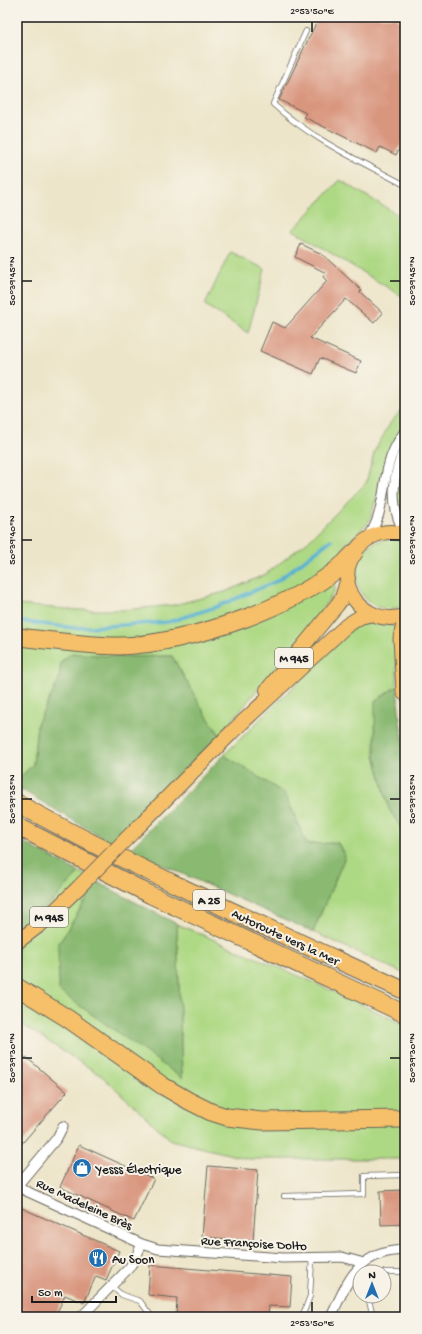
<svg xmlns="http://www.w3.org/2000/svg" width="422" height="1334" font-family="'Gochi Hand',sans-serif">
<rect width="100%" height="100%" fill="#f7f3e8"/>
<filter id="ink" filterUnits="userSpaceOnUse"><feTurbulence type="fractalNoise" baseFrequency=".025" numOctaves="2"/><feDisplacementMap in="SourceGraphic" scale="8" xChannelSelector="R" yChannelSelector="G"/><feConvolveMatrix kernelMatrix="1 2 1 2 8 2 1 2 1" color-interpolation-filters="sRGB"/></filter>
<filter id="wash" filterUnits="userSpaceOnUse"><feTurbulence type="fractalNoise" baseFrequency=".012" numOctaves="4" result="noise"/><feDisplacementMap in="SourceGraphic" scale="16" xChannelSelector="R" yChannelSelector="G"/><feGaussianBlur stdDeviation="0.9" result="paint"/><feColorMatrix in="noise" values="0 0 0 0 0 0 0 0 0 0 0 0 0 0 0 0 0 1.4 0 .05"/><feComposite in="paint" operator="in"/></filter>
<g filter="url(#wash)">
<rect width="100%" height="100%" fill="#ede5c9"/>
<!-- green -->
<path fill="#aed984" stroke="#657a50" d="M340,180L405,219V298L293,230Z
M230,252L265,269L248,333L205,305Z
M405,407V516L400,501L377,496L369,522L344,546L338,563L334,592L310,626L220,735L204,712L172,656L120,657L72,653L61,662L59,680L37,724L33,765L17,780V605L77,610H124L174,605L225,592L266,574L307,542L366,483L375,450L391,422Z
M389,539L399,540L405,542V605C354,627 334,544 389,539Z
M361,623H374L396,626L397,686L375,755L389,809L405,834V974L313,932L345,856L338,843L307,844L285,794L224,755L349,632Z
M79,872L97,882L58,945L182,1077L177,924L313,982L405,1025V1159H248L171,1140L103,1077L17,1021V930L55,899Z"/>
<!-- forest -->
<path fill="#8ab972" stroke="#536a47" d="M72,653L120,657L172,656L204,712L220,735L110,842L17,787V780L33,765L37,724L59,680L61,662Z
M397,686L400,723L405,746V834L389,809L375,755V701Z
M224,755L285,794L307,844L338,843L345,857L313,932L129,850Z
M17,839L79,872L55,899L17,930Z
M97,882L177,924L182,1078L59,991L58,945Z"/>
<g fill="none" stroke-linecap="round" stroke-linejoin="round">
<!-- stream -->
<path stroke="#54b1d2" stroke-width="3.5" d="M17,621L75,628L168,622L216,607L277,581L331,540"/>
</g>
<g id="blocks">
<!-- building -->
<path fill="#d9967f" d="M319,17H398L397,20L405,23V137L396,155L380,147L377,153L304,117L306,113L279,100Z
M301,244L322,254L361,290L360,292L383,313L374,323L346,299L310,338L361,361L356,373L320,358L313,374L260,351L272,322L285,328L327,281L323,277L326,273L295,257Z
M26,1057L67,1092L17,1149V1067Z
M79,1145L154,1179L134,1221L60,1187Z
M208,1166L258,1170L253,1241L202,1237Z
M405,1190V1224L381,1225L380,1191Z
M17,1206L119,1251L106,1280L96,1276L84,1303L65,1295L55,1317H17Z
M150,1265L292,1277L290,1307L269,1306L268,1317H176L177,1298L148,1295Z"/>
</g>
</g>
<g filter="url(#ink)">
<use href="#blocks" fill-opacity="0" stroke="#656259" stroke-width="1"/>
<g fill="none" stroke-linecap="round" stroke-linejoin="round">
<!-- lane casing -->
<g stroke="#656259" stroke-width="6">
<path id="lane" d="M306,31L273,104C311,139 360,161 405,185
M284,1196L364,1194V1176L405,1175
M384,1272H405
M111,1286L122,1295L140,1301L152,1317
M369,1296V1301L373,1317
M302,1317L310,1296L312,1258"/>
</g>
<!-- street casing -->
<g stroke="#656259" stroke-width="11">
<path id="street" d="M405,448C392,474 389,508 405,533
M367,539C383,517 382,492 388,467C391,454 397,442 405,431
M17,1185L26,1191L142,1244L158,1249L283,1258L342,1257L364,1263
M17,1186L57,1138L63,1126
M81,1317L129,1268L135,1259L142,1244
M331,1317C348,1280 358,1251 405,1250"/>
</g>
<!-- primary casing -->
<g stroke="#656259" stroke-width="16">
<path id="primary" d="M405,534C355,520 324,586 369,612C380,619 393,619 405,616
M267,690L337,605L342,598L348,578
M135,830L232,732L346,626L360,617L373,614
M17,942L41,924L78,888"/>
</g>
<!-- highway casing -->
<g stroke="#656259" stroke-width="19">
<path id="highway" d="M405,624L402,638L405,692
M17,637C51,640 85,646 119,646C185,645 311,604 354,553
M17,803C143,873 275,931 405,991
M17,826L151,895L405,1014
M17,987L67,1018L163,1086L189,1101L211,1112L227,1117L262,1121L405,1119"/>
</g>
<!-- lane -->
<use href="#lane" stroke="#fff" stroke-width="4.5"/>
<!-- street -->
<use href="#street" stroke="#fff" stroke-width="9"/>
<!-- primary -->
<use href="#primary" stroke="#f6c06b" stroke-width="14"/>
<!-- highway -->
<use href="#highway" stroke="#f6c06b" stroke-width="17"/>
<!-- primary-bridge casing -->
<g stroke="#656259" stroke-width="16" stroke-linecap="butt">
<path id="primary-bridge" d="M78,888L135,830"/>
</g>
<!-- primary-bridge -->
<use href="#primary-bridge" stroke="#f6c06b" stroke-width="14"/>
</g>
</g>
<!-- ticks -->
<path fill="none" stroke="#1c1c1c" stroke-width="1.5" d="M312,22V32M22,281H32M390,281H400M22,540H32M390,540H400M22,799H32M390,799H400M22,1058H32M390,1058H400M312,1302V1312"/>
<!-- icons -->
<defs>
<g id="shop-disc" transform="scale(1)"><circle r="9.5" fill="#1f6fb2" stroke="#f7f3e8"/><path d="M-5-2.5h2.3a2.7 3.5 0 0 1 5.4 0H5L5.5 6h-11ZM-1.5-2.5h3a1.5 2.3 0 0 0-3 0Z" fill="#fff"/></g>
<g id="restaurant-disc" transform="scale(1)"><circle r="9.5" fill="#1f6fb2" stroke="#f7f3e8"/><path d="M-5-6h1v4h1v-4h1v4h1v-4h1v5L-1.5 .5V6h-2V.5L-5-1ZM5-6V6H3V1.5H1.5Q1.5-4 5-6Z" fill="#fff"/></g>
</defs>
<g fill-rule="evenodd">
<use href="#shop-disc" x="82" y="1168"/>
<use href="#restaurant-disc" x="98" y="1258"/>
</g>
<g text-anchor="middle" stroke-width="4" stroke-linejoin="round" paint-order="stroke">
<!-- shield labels -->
<g fill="#f7f3e8" stroke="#5e5c59" stroke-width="1">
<rect x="275" y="648" width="38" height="20" rx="3"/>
<rect x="193" y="890" width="32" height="20" rx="3"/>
<rect x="30" y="907" width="38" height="20" rx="3"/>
</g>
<g font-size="12" font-weight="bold" fill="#1c1c1c">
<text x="294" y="662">M 945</text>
<text x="209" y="904">A 25</text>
<text x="49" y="921">M 945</text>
</g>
<!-- street labels -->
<g font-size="13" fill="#1c1c1c" stroke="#f7f3e8">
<text transform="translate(286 936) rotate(25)" y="5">Autoroute vers la Mer</text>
<text transform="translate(85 1203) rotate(25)" y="5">Rue Madeleine Brès</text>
<text transform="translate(254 1242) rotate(3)" y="5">Rue Françoise Dolto</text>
</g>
<!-- poi labels -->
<g font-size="13" fill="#1c1c1c" stroke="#f7f3e8" text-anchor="start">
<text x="96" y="1173">Yesss Électrique</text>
<text x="112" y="1263">Au Soon</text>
</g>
</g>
<!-- margin -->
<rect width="422" height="1334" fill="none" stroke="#f7f3e8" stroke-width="44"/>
<!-- north arrow -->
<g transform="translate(372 1284)"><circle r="19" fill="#f7f3e8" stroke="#9f9d96"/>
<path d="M0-3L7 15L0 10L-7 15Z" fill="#1f6fb2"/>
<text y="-6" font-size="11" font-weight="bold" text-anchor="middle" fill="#1c1c1c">N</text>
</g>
<!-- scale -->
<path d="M32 1296v6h84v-6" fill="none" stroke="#1c1c1c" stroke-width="2"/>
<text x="38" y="1296" font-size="12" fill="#1c1c1c" stroke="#f7f3e8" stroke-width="3" paint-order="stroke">50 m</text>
<rect x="22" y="22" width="378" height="1290" fill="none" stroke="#1c1c1c" stroke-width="1.5"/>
<g font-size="10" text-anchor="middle" fill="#1c1c1c">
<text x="312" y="14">2°53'50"E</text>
<text transform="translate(11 281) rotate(-90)" y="4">50°39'45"N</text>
<text transform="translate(411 281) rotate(-90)" y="4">50°39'45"N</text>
<text transform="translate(11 540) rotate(-90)" y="4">50°39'40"N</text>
<text transform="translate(411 540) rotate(-90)" y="4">50°39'40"N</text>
<text transform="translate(11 799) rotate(-90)" y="4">50°39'35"N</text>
<text transform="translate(411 799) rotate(-90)" y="4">50°39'35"N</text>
<text transform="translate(11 1058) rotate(-90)" y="4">50°39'30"N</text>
<text transform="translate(411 1058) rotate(-90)" y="4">50°39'30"N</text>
<text x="312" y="1326">2°53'50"E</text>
</g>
</svg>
